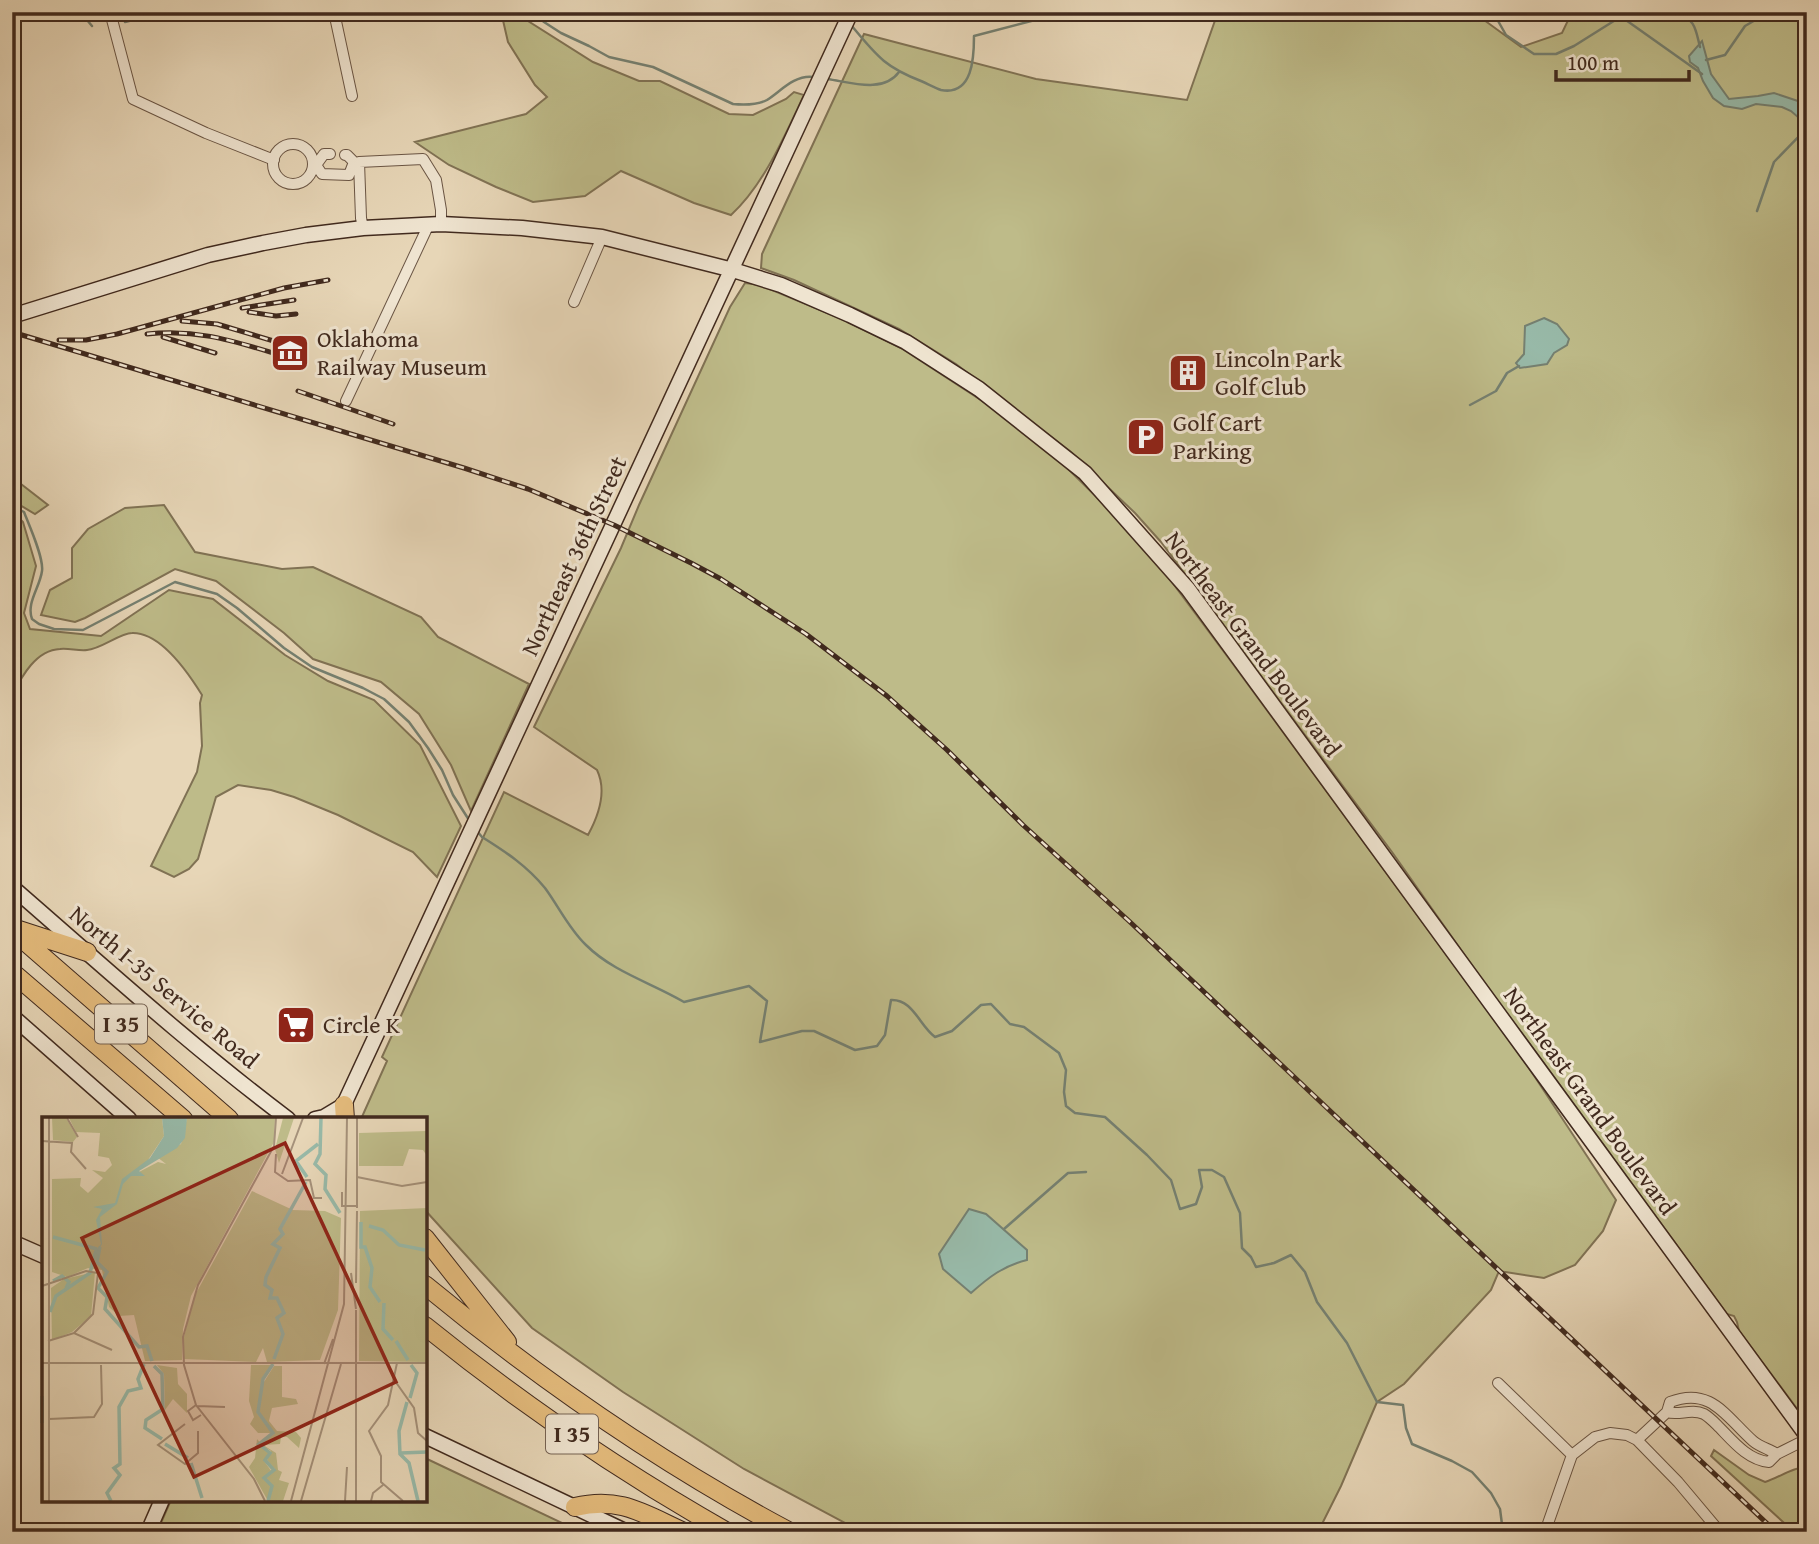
<svg xmlns="http://www.w3.org/2000/svg" width="1819" height="1544" font-family="'Gentium Book Plus',serif">
<rect width="100%" height="100%" fill="#e7d6b7"/>
<filter id="stains"><feTurbulence type="fractalNoise" baseFrequency=".00286" numOctaves="4"/><feColorMatrix values="0 0 0 0 .2 0 0 0 0 .09 0 0 0 0 .02 0 0 0 .5 -.17"/></filter>
<radialGradient id="worn" r=".72"><stop offset=".6" stop-color="#630" stop-opacity="0"/><stop offset="1" stop-color="#630" stop-opacity=".3"/></radialGradient>
<!-- green -->
<path fill="#bebb89" stroke="#807254" stroke-width="2" d="M1218,12H1473L1521,47L1562,33L1572,12H1807V1422L1739,1331L1737,1322L1734,1316L1727,1314L1535,1051L1497,1001L1392,852L1161,542L1135,513L1071,452L956,364L899,329L794,280L761,268L762,254L864,34L1036,79L1187,100Z
M502,16H520L593,62L639,81H660L729,114L753,115L786,99L794,92L804,95C785,135 764,185 731,215L694,203L621,171L585,196L533,202L496,187L449,165L415,142L526,114L547,97L535,85L508,42Z
M745,283L760,285L842,319L901,348L993,408L1060,461L1124,524L1151,554L1230,660L1521,1056L1616,1200L1603,1231L1575,1265L1544,1278L1499,1271L1491,1290L1404,1384L1377,1402L1341,1486L1318,1532H862L744,1469L623,1392L532,1328L425,1210V1119H361L387,1061L382,1057L504,792L588,835C599,815 607,791 597,770L534,727L621,548L639,505L730,307Z
M12,477L48,505L35,514L18,504L12,502Z
M164,505L195,552L282,569L313,567L421,617L438,637L529,684L471,811L451,765L419,714L381,682L313,659L284,633L216,581L175,569L85,618L75,622L41,615L50,590L72,578V548L88,529L125,508Z
M13,512L23,522L36,566L24,613L30,629L101,636L169,590L213,599L285,655L328,681L374,700L420,745L461,826L437,877L413,852L338,815L294,797L271,790L238,785L216,797L198,859L189,869L174,877L151,866L197,772L202,746L200,703L202,695C189,674 161,632 132,633C120,633 101,649 87,650C78,651 69,648 60,649C36,650 22,676 12,695Z
M1714,1450L1749,1475L1765,1482C1779,1478 1792,1467 1807,1467V1532H1794L1711,1456Z
M425,1458L581,1532H157L171,1500H425Z"/>
<!-- water -->
<path fill="#98baa9" stroke="#758071" stroke-width="2" d="M1702,41L1711,74L1729,99L1758,96L1774,93L1807,104V122L1799,118L1791,111L1782,107L1756,104L1742,109L1724,106L1713,98L1703,81L1698,68L1690,62L1689,56Z
M1544,318L1557,324L1569,339L1567,345L1554,353L1547,364L1520,368L1516,363L1524,354L1525,326Z
M969,1209L986,1214L1027,1250V1260C1003,1266 989,1277 971,1293L943,1269L939,1254Z"/>
<g fill="none" stroke-linecap="round" stroke-linejoin="round">
<!-- stream -->
<path stroke="#758071" stroke-width="2.5" d="M75,12L82,14L92,26
M534,12L544,22L561,33L589,46L609,57L653,67L733,104C744,105 757,105 767,100C781,91 794,75 813,77
M834,12L843,19
M1493,12L1506,35L1534,54H1556L1574,46L1617,19L1623,18L1702,74
M1676,12C1696,21 1695,27 1700,47
M125,22L141,18L149,12
M851,25C861,37 872,51 884,61C895,70 908,76 921,81C928,84 935,88 941,90C973,96 974,57 974,36L1066,12
M1706,60L1725,55L1745,26L1757,19L1762,12
M827,79C850,82 883,94 899,72
M1757,211L1774,162L1807,128
M1470,405L1496,391L1507,373L1519,366
M12,506L24,512C29,525 44,558 42,571C40,587 26,603 32,619L39,624L54,629L83,630L175,582L217,594L237,608L284,648L312,667L363,688L384,699L409,722L428,748L442,770L453,795L469,820
M477,831L482,837C506,852 527,866 545,888C559,907 569,929 586,945C613,972 652,983 684,1002L749,986L767,1001L760,1042L802,1031H814L855,1050L877,1046L885,1035L891,1000C913,999 919,1025 935,1037L952,1031L981,1005L991,1004L1010,1024L1024,1027L1059,1053L1066,1070L1064,1092L1066,1106L1075,1113L1105,1117L1147,1155L1171,1180L1180,1209L1196,1204L1202,1187L1199,1170H1212L1224,1177L1240,1213L1242,1248L1251,1257L1256,1267L1274,1263L1291,1255L1305,1272L1317,1302L1347,1343L1377,1402L1403,1405L1406,1428L1412,1444L1452,1461L1472,1472L1491,1493L1500,1509L1503,1532
M1004,1229L1068,1173L1086,1172"/>
<!-- street casing -->
<g stroke="#6a5544" stroke-width="12">
<path id="street" d="M110,12L133,99L206,133L274,160
M334,12L352,96
M273 164a20 20 0 1 1 40 0a20 20 0 1 1-40 0Z
M330,154H324L316,165L322,174L349,175L354,162L347,155H345
M363,228L361,218L359,162L423,159L436,180L441,210V224
M574,302L602,237
M346,401L429,224
M1498,1383L1572,1455
M1667,1412C1679,1416 1691,1408 1704,1414C1709,1417 1713,1421 1717,1425C1732,1440 1747,1460 1769,1462L1777,1454L1807,1439
M1637,1440L1667,1412L1670,1402C1711,1386 1726,1417 1753,1441C1760,1447 1769,1449 1777,1454
M1545,1532L1572,1455L1595,1437L1610,1433L1627,1435L1637,1440L1678,1482L1720,1532"/>
</g>
<!-- secondary casing -->
<g stroke="#412a1e" stroke-width="17">
<path id="secondary" d="M12,316L208,255L263,243L306,235L363,228L441,224L522,228L602,237L733,270L781,285L850,315L906,342L979,389L1085,473L1188,589L1807,1436
M12,887C103,966 192,1047 288,1119
M12,1016L129,1119
M340,1113L851,12
M315,1119L324,1117L344,1105
M12,1242L44,1256
M425,1436L627,1532
M148,1532L162,1500"/>
</g>
<!-- highway casing -->
<g stroke="#412a1e" stroke-width="20">
<path id="highway" d="M16,929L87,952
M12,930L229,1119
M12,972L183,1119
M344,1105L345,1119
M425,1238L507,1342
M425,1285C538,1378 660,1463 790,1532
M425,1326C519,1402 621,1472 727,1532
M575,1507C620,1496 644,1514 684,1532"/>
</g>
<!-- street -->
<use href="#street" stroke="#efe4d0" stroke-width="10"/>
<!-- secondary -->
<use href="#secondary" stroke="#efe4d0" stroke-width="14"/>
<!-- highway -->
<use href="#highway" stroke="#e4bb7c" stroke-width="18"/>
<!-- rail casing -->
<g stroke="#412a1e" stroke-width="5">
<path id="rail" d="M242,308L294,300
M249,312L276,316L296,314
M182,321L217,324L277,342
M12,332L464,468L528,489L614,525L691,563L721,579L806,634L887,696L947,750L1023,825L1129,921L1776,1532
M147,334C196,329 230,340 277,354
M163,337L215,353
M59,340H86L117,334L284,288L328,280
M298,391L393,424"/>
</g>
<!-- rail -->
<use href="#rail" stroke="#efe4d0" stroke-width="2.5" stroke-dasharray="8" stroke-linecap="butt"/>
</g>
<!-- icons -->
<defs>
<g id="museum-square" transform="scale(2.0125)"><rect x="-9" y="-9" width="18" height="18" rx="4" fill="#8f2418" stroke="#efe4d0"/><path d="M0-6L6-3V-2H-6V-3ZM-5-1h2V3h-2ZM-1-1h2V3h-2ZM3-1h2V3H3ZM-6 4H6V6H-6Z" fill="#fff"/></g>
<g id="building-square" transform="scale(2.0125)"><rect x="-9" y="-9" width="18" height="18" rx="4" fill="#8f2418" stroke="#efe4d0"/><path d="M-4-6H4V6H1V3H-1V6H-4ZM-2.5-4.3h1.7v1.8h-1.7ZM.8-4.3h1.7v1.8H.8ZM-2.5-1h1.7V.8h-1.7ZM.8-1h1.7V.8H.8Z" fill="#fff"/></g>
<g id="parking-square" transform="scale(2.0125)"><rect x="-9" y="-9" width="18" height="18" rx="4" fill="#8f2418" stroke="#efe4d0"/><path d="M-3.5-5.5H1a3.5 3.5 0 0 1 0 7H-1V5.5H-3.5ZM-1-3.4V-.6H.8a1.4 1.4 0 0 0 0-2.8Z" fill="#fff"/></g>
<g id="supermarket-square" transform="scale(2.0125)"><rect x="-9" y="-9" width="18" height="18" rx="4" fill="#8f2418" stroke="#efe4d0"/><path d="M-6-5.5h2.5l.6 2H6L4.5 2H-2.5L-4.4-4H-6ZM-1.5 3.2a1.3 1.3 0 1 0 .1 0ZM3 3.2a1.3 1.3 0 1 0 .1 0Z" fill="#fff"/></g>
</defs>
<g fill-rule="evenodd">
<use href="#museum-square" x="290" y="353"/>
<use href="#building-square" x="1188" y="373"/>
<use href="#parking-square" x="1146" y="437"/>
<use href="#supermarket-square" x="296" y="1025"/>
</g>
<g text-anchor="middle" stroke-width="6" stroke-linejoin="round" paint-order="stroke">
<!-- shield labels -->
<g fill="#efe4d0" stroke="#756253" stroke-width="2">
<rect x="95" y="1004.5" width="52" height="39" rx="5"/>
<rect x="546" y="1414.5" width="52" height="39" rx="5"/>
</g>
<g font-size="23" font-weight="bold" fill="#412a1e">
<text x="121" y="1032">I 35</text>
<text x="572" y="1442">I 35</text>
</g>
<!-- poi labels -->
<g font-size="24" fill="#412a1e" stroke="#efe4d0" text-anchor="start">
<text x="317" y="347">Oklahoma<tspan x="317" dy="28">Railway Museum</tspan></text>
<text x="1215" y="367">Lincoln Park<tspan x="1215" dy="28">Golf Club</tspan></text>
<text x="1173" y="431">Golf Cart<tspan x="1173" dy="28">Parking</tspan></text>
<text x="323" y="1033">Circle K</text>
</g>
<!-- street labels -->
<g font-size="24" fill="#412a1e" stroke="#efe4d0">
<text transform="translate(574 556) rotate(-65)" y="8">Northeast 36th Street</text>
<text transform="translate(1253 644) rotate(53)" y="8">Northeast Grand Boulevard</text>
<text transform="translate(164 987) rotate(40)" y="8">North I-35 Service Road</text>
<text transform="translate(1590 1101) rotate(54)" y="8">Northeast Grand Boulevard</text>
</g>
</g>
<!-- overview -->
<g transform="translate(42 1117)">
<rect width="385" height="385" fill="#e7d6b7"/>
<path d="M10,1H24L35,20L31,25L11,23ZM27,1H120L122,19L104,46L95,52L97,55L116,45L124,47L115,40L139,27L145,1H233L232,25L149,179L141,212L140,243L103,244L92,198L77,199L67,190L60,153L46,151L25,160L10,155V62L39,61L38,69L46,76L61,61L50,53L63,55L70,48L67,41L56,39L58,16L34,15ZM241,1H252L237,46L233,32ZM385,1V39L381,33L367,32L361,49H317V16L384,14ZM210,74L251,93L283,94L299,101L296,193L278,243L225,245L221,231L214,245L142,242V220L152,180ZM385,91V245L317,244L318,94ZM53,155L49,199L30,215L10,223L9,171L22,162ZM115,248L135,251L136,267L145,277V296L131,282L123,293L122,257ZM209,248H229L220,261L215,296L230,316H216L208,307L212,300L207,284ZM232,249H240V280L254,282L256,287L230,291L227,304L235,314L254,315L259,321L257,331L245,320H239L238,327L221,328L234,336L236,353L240,355L237,363L247,366L241,384H227L231,369L223,361L233,352L225,343L229,334L218,327L232,317L217,295L220,268ZM215,322L228,337L222,344L230,355L221,362L229,369L226,384L207,350L213,341Z" fill="#bebb89"/>
<path d="M120,1H145L143,21L135,31L97,54L103,59H89L81,67L75,87L58,100L60,127L56,134H53L59,127L54,103L60,92L51,90L73,86L80,62L108,41L122,19Z" fill="#98baa9"/>
<path fill="none" stroke="#98baa9" stroke-width="3.5" d="M279,1L278,37L273,47L284,58L283,72L298,96M265,60L254,44L276,27M319,105V130H323L330,151L328,170L338,185M327,109L341,113L357,128L383,133M11,120L55,132M58,130L55,145L65,155L56,171L65,180L63,192L97,230L105,229L110,244M11,164L20,159L27,165L24,171M342,186L341,212L351,223M8,195L14,179L48,156L54,133M354,224L366,243M232,242L241,217L235,201L242,196L235,181H228L230,173L223,168L224,160L238,131L231,127L241,117L238,112L264,65M112,249L120,257L121,292L104,303L103,311L120,322M0,279V306M368,281L375,256L369,248M365,285L357,314L358,337L367,346L376,384M123,327L146,341M359,336L385,335M149,346L160,381M69,384L65,376L78,358L72,351L78,347L77,290L86,274L99,271L96,262L102,247M226,384L230,369L222,361L232,353L223,343L228,336L217,327L231,316L216,295L221,262L231,247"/>
<path fill="none" stroke="#a5917a" stroke-width="2" d="M7,1V384M25,1L36,20M315,1V91M0,24L30,26L29,35L44,52M234,37L233,55L246,64L268,63L272,81H280M240,57L261,1M315,60L360,69L385,65M300,75V89H315M309,156L314,192M314,166L315,94M0,169L44,154L56,156L51,197L32,216M6,224L32,216L70,233M0,246H385M355,246L346,288L327,314L339,339V365L361,384M282,247L291,222M353,264L372,291L376,316L385,324M154,288L146,294L151,303L159,298M155,289L183,290M7,302L52,300L60,287L59,248M143,307L116,328L143,347L156,336V314M223,384L212,362L154,288L142,248L141,220L156,168L232,29L234,1M249,384L302,187L305,1M259,384L299,247M303,384L305,350M314,384V193M329,384L331,376L341,368"/>
<path fill="#8f2418" fill-opacity="0.15" stroke="#8f2418" stroke-width="3.5" d="M243,26L354,265L152,360L40,121Z"/>
<rect width="385" height="385" fill="none" stroke="#412a1e" stroke-width="3.5"/>
</g>
<!-- margin -->
<rect width="1819" height="1544" fill="none" stroke="#e7d6b7" stroke-width="42"/>
<rect x="14" y="14" width="1791" height="1516" fill="none" stroke="#412a1e" stroke-width="3.5"/>
<rect x="21" y="21" width="1777" height="1502" fill="none" stroke="#412a1e" stroke-width="2"/>
<!-- scale -->
<path d="M1556 70v10h133v-10" fill="none" stroke="#412a1e" stroke-width="3.5"/>
<text x="1567" y="70" font-size="21" fill="#412a1e" stroke="#efe4d0" stroke-width="5" paint-order="stroke">100 m</text>
<rect width="100%" height="100%" filter="url(#stains)"/>
<rect width="100%" height="100%" fill="url(#worn)"/>
</svg>
